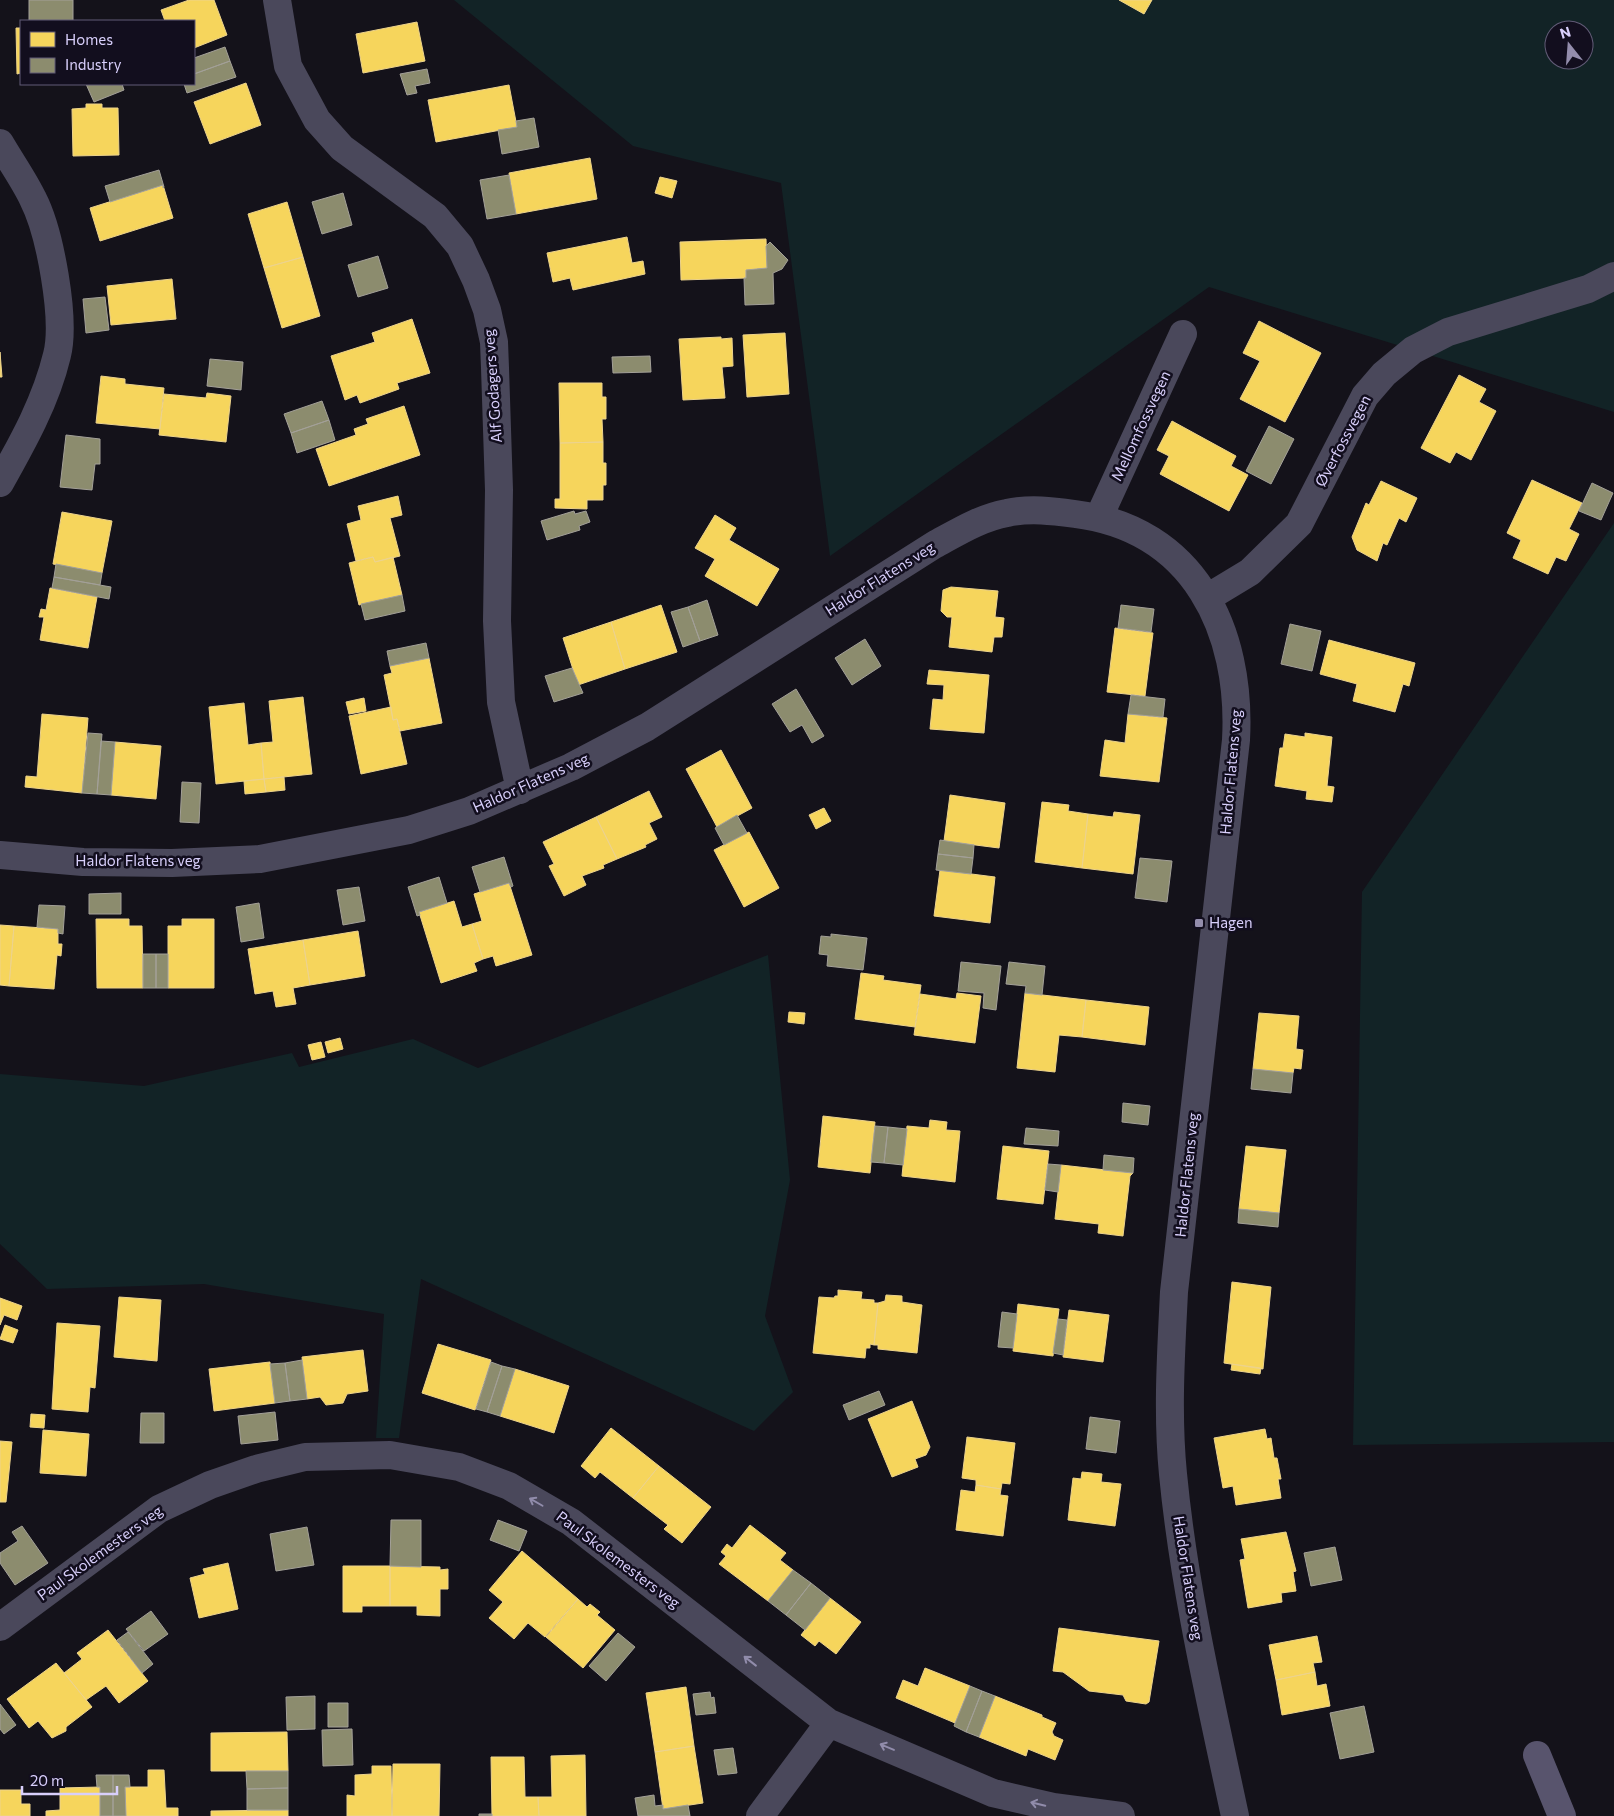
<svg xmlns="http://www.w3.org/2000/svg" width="1614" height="1816" font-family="Commissioner,sans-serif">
<rect width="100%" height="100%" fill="#14121a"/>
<!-- green -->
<path fill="#122326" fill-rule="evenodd" d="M454,0H1614V412L1209,287L830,556L781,183L633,146ZM1554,30H1584V60H1554Z
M1614,523V1442L1353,1445L1362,892Z
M768,955L790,1180L765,1316L793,1392L754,1431L421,1279L399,1438H376L384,1314L204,1284L47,1289L0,1244V1074L144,1086L292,1053L299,1067L413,1039L478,1068Z"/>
<!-- homes -->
<path fill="#f6d55c" stroke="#edd38c" d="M189,0H214L227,35L194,48V21H165L161,10Z
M1119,0H1152L1144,14Z
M417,22L425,61L363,73L356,34Z
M16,28H21V73L17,74Z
M246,83L261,125L210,144L194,102Z
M509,85L517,127L436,142L428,100Z
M86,104H102V108H118L119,155L73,156L72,109L86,108Z
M590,158L597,199L516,214L509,173Z
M660,177L677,181L672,198L655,193Z
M163,185L173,218L100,241L90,208Z
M287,202L303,257L264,268L248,214Z
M627,237L632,263L643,261L645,274L573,290L570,278L553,282L547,253Z
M766,239L767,268L746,270V278L681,280L680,242Z
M303,257L320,316L282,328L264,268Z
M172,279L176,319L111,325L107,286Z
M412,319L430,373L397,383L399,389L360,403L357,395L345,400L331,356L375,342L372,333Z
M1259,321L1321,353L1285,422L1240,399L1260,361L1243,353Z
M785,333L789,394L747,397L743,335Z
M721,337V339L732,338L733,366L722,367L725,398L683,400L679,339Z
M0,352L2,377H0Z
M1459,375L1486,389L1479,402L1496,411L1471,460L1456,452L1450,463L1421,448Z
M101,376L125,379V384L164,388L160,429L96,423Z
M559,383H602V397H606V419H602L603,442L560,443Z
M207,393L231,396L226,442L159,435L164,394L206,398Z
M404,406L420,455L329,486L316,449L356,435L354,429L368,424L366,419Z
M1172,421L1236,456L1231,466L1248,475L1229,511L1160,474L1169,456L1157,450Z
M603,442V463H606V485H603V500H587V509L555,508V499H560V443Z
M1532,480L1582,503L1569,529L1579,534L1566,561L1556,557L1548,574L1513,558L1521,540L1507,533Z
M1381,481L1417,498L1406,522L1399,518L1387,545L1383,543L1377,561L1357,550L1352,537L1366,503L1369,505Z
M398,496L402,515L390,518L400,556L375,562L373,557L356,561L347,524L361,520L358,506Z
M62,512L112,521L102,573L53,564Z
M715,515L736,528L729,540L779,569L757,606L705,576L715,559L695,548Z
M373,557L375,562L393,557L402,595L359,605L349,563Z
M951,587L998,591L995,617L1004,618L1002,637H994L992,652L949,647L952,617H947L941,611L943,590Z
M50,588L97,597L88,648L40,640L44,617H39L41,609L46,610Z
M661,605L677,652L625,669L611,622Z
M611,622L625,669L578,685L563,638Z
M1115,628L1153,633L1145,696L1107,692Z
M1329,640L1415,663L1409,686L1403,684L1395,712L1353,701L1357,684L1320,674Z
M429,658L442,723L400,731L397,719L393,720L384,675L392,673L390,666Z
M929,670L989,675L984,733L930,729L933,699L943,700L944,685L927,684Z
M303,697L312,774L264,779L261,743L273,742L269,701Z
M364,698L366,711L349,714L346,702Z
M244,703L248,745L261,743L264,779L216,784L209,707Z
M391,707L393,720L397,719L407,764L361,774L349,716Z
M42,714L88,718L82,793L25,787L26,776L37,777Z
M1128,714L1167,718L1159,782L1100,776L1105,740L1125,743Z
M1305,733L1332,737L1327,786L1334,787L1332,802L1306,799L1307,791L1275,786L1280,748H1283L1285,734L1305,737Z
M115,742L161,746L156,799L111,795Z
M721,750L752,808L717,827L686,769Z
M284,777L285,790L266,792L264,779Z
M264,779L266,792L245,794L244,781Z
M649,791L662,817L649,823L657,839L645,845L646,847L617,859L596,817Z
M950,795L1005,803L999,848L944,841Z
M1042,802L1069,805L1068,811L1088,814L1082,868L1035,862Z
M824,808L831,821L816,829L809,815Z
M1114,812L1140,815L1133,874L1082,868L1088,814L1113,817Z
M596,817L617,859L603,865L604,868L582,876L586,885L564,896L549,866L554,864L543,842Z
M749,832L779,888L744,907L714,850Z
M940,870L995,877L990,923L934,916Z
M509,883L532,955L496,966L493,956L483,959L472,924L482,921L474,894Z
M454,901L462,927L472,924L483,959L474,963L477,971L441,983L419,912Z
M96,919H129V926H142L143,988H97Z
M182,919H214V988H168V926H182Z
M0,925L14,926L9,986L0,985Z
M14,926L58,929V944H62L61,956L57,955L54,989L9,986Z
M358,931L365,976L310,985L303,940Z
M303,940L310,985L293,988L296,1004L276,1007L273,991L255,994L248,949Z
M861,973L884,976L883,980L921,985L915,1027L855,1019Z
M957,993L981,996L975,1043L914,1035L920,994L956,999Z
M1025,993L1086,1000L1082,1037L1059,1035L1055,1072L1017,1068Z
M1086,1000L1149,1007L1145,1045L1082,1037Z
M789,1012L805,1013L804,1024L788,1022Z
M1259,1013L1299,1016L1296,1049L1303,1050L1301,1069L1294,1068L1293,1073L1253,1069Z
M340,1038L343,1049L328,1053L325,1042Z
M321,1042L325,1057L312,1060L308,1045Z
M823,1116L875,1122L870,1173L818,1167Z
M930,1120L947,1122L946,1130L960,1131L955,1182L902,1176L907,1126L929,1128Z
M1003,1146L1049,1151L1043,1204L997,1199Z
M1246,1146L1286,1150L1279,1213L1239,1209Z
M1061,1165L1133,1173L1130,1176L1123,1236L1098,1233L1099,1224L1055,1219Z
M1232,1282L1271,1287L1263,1369L1224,1363Z
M838,1290L862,1292L861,1299L874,1300V1303H878L874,1345L870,1344V1348H866L865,1358L813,1353L819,1297L834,1298L835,1296H838Z
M886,1295L902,1296V1302L922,1305L917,1353L878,1349V1345H874L878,1303L885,1301Z
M119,1297L161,1300L157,1361L114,1357Z
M0,1298L22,1306L17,1320L4,1315L0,1325Z
M1018,1304L1059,1309L1053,1356L1013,1351Z
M1069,1310L1109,1315L1103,1362L1063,1357Z
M57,1323L100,1326L95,1388L90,1387L88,1412L52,1409Z
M5,1325L18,1330L13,1343L0,1339Z
M438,1344L491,1360L475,1410L422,1393Z
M363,1350L368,1391L347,1394L343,1403L326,1405L320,1397L307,1399L302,1357Z
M270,1362L275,1403L214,1411L209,1369Z
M1232,1364L1261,1368L1260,1374L1231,1370Z
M515,1369L569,1386L554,1433L500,1416Z
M912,1401L930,1447L926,1455L915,1459L918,1467L892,1477L868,1419Z
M31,1414L45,1415L44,1428L30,1427Z
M611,1428L659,1466L633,1498L600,1472L595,1478L581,1466Z
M1265,1429L1267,1439L1271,1438L1274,1458H1277L1281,1479H1278L1281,1498L1236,1505L1233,1486L1223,1488L1214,1438Z
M43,1430L89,1434L86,1476L40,1473Z
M967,1437L1015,1443L1010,1484L1002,1483L1001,1489L976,1485V1480L962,1478Z
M0,1441L12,1442L6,1502H0Z
M659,1466L711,1507L682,1543L664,1529L668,1525L633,1498Z
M1082,1472L1102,1474L1101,1482L1121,1484L1115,1526L1068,1520L1073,1478L1081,1479Z
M976,1485L1001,1489L1000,1495L1008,1496L1003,1536L956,1530L961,1490L975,1492Z
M750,1525L786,1553L780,1560L793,1570L768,1601L719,1564L726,1556L721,1552L727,1544L732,1548Z
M1286,1532L1296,1571L1293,1572L1296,1591L1281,1593L1282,1602L1248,1608L1240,1560L1245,1559L1241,1539Z
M522,1551L578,1599L545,1637L528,1623L514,1639L489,1618L503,1602L489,1590Z
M228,1563L238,1609L199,1618L190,1578L205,1574L203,1569Z
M343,1566H390V1606H362V1612H343Z
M390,1566L440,1567V1570L448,1569V1589H440V1616L417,1615V1606H390Z
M830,1598L861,1622L836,1654L819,1641L815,1646L801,1635Z
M578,1599L587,1607L590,1604L600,1612L597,1615L615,1630L583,1668L546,1637Z
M1059,1628L1159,1641L1149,1702L1146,1704L1126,1701L1123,1695L1089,1691L1063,1672L1053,1671Z
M108,1630L148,1681L119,1703L106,1686L86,1700L64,1673L82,1659L77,1653Z
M1317,1636L1322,1662L1313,1663L1315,1672L1276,1680L1269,1645Z
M56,1663L92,1707L66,1727V1731L52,1738L38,1721L29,1728L7,1699Z
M925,1668L970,1686L955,1723L896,1698L903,1680L918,1686Z
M1315,1672L1317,1686L1326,1684L1330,1706L1282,1715L1276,1680Z
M686,1687L694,1746L655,1752L646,1693Z
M995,1696L1042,1715V1717L1056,1723L1052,1732L1054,1736L1063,1740L1055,1760L1028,1749L1026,1756L979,1737Z
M287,1732L288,1771H211V1733Z
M694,1746L703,1803L663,1809L655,1752Z
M585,1755L586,1816H539L538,1797H552L551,1756Z
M491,1757H524L525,1797H538L539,1816H492Z
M393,1764H440L439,1816H392Z
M372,1766H391L392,1816H347V1795L355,1796V1775L372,1774Z
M148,1770H164L166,1808H178V1816H126L125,1787H148Z
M100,1787V1816H46V1811L60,1810V1788Z
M0,1790H21V1804H30V1816H0Z
M288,1810V1816H211V1811Z"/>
<!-- industry -->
<path fill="#8c8c6e" stroke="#a3a098" d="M29,0H73V21H29Z
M225,47L230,61L194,74V58Z
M230,61L236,77L187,93L184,84H194V74Z
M427,69L430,83L415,86L417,93L407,95L400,74Z
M86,84H122L124,90L94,102Z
M534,118L539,147L502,154L498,130L517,127L516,121Z
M159,170L164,187L163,188V185L110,202L105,186Z
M509,175L516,214L487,219L480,180Z
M343,193L352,225L322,234L312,202Z
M770,242L788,260L782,269L773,273L774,304L745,305L744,278H746V270L767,268L766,246Z
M378,256L388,288L358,297L348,265Z
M105,297L109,330L86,333L83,299Z
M650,356L651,372L613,373L612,357Z
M210,359L243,362L241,390L207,386Z
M322,401L329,420L291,433L284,414Z
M329,420L335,440L297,453L291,433Z
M1269,426L1294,439L1271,484L1246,471Z
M66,435L100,439V464H95L92,490L60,487Z
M1592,483L1613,493L1601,520L1579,511Z
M574,511L575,514L586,511L590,522L579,526L580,530L547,540L541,521Z
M56,564L102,573L100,585L54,577Z
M54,577L111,587L109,599L52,588Z
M402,595L405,611L365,620L361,604Z
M707,600L718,635L700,641L688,607Z
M1121,605L1154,609L1151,632L1118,628Z
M688,607L700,641L683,647L671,612Z
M1290,624L1321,631L1312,671L1281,664Z
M865,639L881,666L852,685L835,658Z
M426,643L429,658L390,666L387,651Z
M572,668L583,693L554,702L545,676Z
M796,689L824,736L812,743L802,725L790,732L772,704Z
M1131,695L1165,699L1163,717L1128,714Z
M88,733L102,734L97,794L82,793Z
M101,741L115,742L111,795L97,794Z
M182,782L201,783L199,823L180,822Z
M737,815L747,833L724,845L715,828Z
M940,840L974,845L973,858L938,854Z
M938,854L973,858L971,874L936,870Z
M504,857L513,886L511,887L509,883L480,892L472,867Z
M1140,858L1172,861L1167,902L1135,898Z
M439,877L447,903L419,912L420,915L417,916L408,887Z
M359,887L365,921L343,925L337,890Z
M121,893V914H89V894Z
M259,903L264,938L241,942L236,907Z
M39,905L65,906L63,934L58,933V929L37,927Z
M831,934L867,938L863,970L827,966L828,955L819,954L821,936L831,937Z
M143,954H156V988H143Z
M156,954H168V988H156Z
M961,962L1001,966L996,1010L983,1008L984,993L958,991Z
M1009,962L1045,966L1042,995L1025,993L1026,986L1006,984Z
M1253,1069L1293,1073L1291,1093L1251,1089Z
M1123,1103L1150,1106L1148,1125L1122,1122Z
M875,1126L888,1127L884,1163L871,1162Z
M888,1127L907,1129L903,1165L884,1163Z
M1026,1128L1059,1131L1058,1146L1024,1144Z
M1104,1155L1134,1158L1133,1173L1103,1170Z
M1048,1164L1061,1165L1058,1192L1045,1190Z
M1239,1209L1279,1213L1278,1227L1238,1223Z
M1002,1312L1017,1314L1013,1348L998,1347Z
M1058,1319L1067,1320L1063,1355L1053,1353Z
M302,1360L307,1399L290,1401L285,1363Z
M491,1362L502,1366L487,1412L476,1409Z
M285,1363L290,1401L275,1403L270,1364Z
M502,1366L515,1369L500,1416L487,1412Z
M879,1391L885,1405L849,1420L843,1405Z
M275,1412L278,1440L241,1444L238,1416Z
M141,1413H164V1443H140Z
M1090,1417L1120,1421L1116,1453L1086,1449Z
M391,1520H421V1567L390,1566Z
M498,1520L527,1531L519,1551L490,1540Z
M22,1526L48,1563L15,1585L0,1563V1553L18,1541L12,1532Z
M307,1527L314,1565L276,1571L270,1534Z
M1335,1547L1342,1580L1311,1586L1304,1553Z
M793,1570L811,1583L786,1615L768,1601Z
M811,1583L830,1598L805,1630L786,1615Z
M151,1611L168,1634L144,1651L126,1629Z
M128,1632L153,1664L142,1673L117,1640Z
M618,1633L635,1647L606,1681L589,1666Z
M970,1686L982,1691L966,1732L954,1726Z
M982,1691L995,1696L979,1737L966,1732Z
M710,1692L711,1698L714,1697L716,1713L696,1715L693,1694Z
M315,1696V1729L287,1730L286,1697Z
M328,1703H348V1727H328Z
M0,1704L16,1725L4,1734L0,1729Z
M1364,1706L1374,1752L1340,1759L1330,1713Z
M352,1729L353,1765L323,1766L322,1730Z
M733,1748L737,1773L718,1775L714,1750Z
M246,1771H288V1788L247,1789Z
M96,1775H113V1816H100V1787H97Z
M113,1775H129L130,1787H125L126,1816H113Z
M288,1788V1810H247V1789Z
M654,1795L655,1806L663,1805V1809L688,1805L690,1816H638L635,1798Z
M479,1814H492V1816H479Z"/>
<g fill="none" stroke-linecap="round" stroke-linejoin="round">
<!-- street -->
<path stroke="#4a485b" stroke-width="28" d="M277,0L288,66L317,120L342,148L435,216L460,246L476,280L487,310L494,342L495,368L499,490L497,621L501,702L520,790
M0,143C11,162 24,180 33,199C50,232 66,319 57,355C46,401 23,442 0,483
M1099,517L1183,334
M1207,598L1250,572L1299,524L1365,396L1384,374L1413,350L1448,332L1588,289L1614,276
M0,855L83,862L172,863L260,859L409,830L469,811L571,767L647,727L934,545C958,532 980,518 1007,513C1030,508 1053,511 1075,514C1194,529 1242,630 1236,740L1174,1292C1171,1353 1167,1414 1173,1474C1184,1589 1211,1703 1235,1816
M0,1627L159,1509L210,1485L256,1469L305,1457L390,1455L459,1467L509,1486L571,1522L829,1723L993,1793L1053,1807L1121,1816
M760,1816L829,1723"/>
<!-- secondary -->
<path stroke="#58546d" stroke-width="28" d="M1537,1755L1562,1816"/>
</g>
<!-- one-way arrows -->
<defs><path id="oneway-shaft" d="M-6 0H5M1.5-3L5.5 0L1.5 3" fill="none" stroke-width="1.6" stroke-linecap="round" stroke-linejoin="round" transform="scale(1.25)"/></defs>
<g stroke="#918cab">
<use href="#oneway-shaft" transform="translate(536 1502) rotate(-150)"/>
<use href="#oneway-shaft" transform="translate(750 1661) rotate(-142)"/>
<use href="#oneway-shaft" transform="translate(887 1747) rotate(-157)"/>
<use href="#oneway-shaft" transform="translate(1038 1804) rotate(-166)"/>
</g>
<!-- markers -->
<rect fill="#938dac" stroke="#120e1e" stroke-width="2" x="1194" y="918" width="10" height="10" rx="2.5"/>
<g text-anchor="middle" stroke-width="5" stroke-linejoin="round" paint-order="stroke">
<!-- street labels -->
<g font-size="15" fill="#d8cffb" stroke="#120e1e">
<text transform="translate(493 386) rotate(-94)" y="5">Alf Godagers veg</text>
<text transform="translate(1141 426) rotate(-65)" y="5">Mellomfossvegen</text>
<text transform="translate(1343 441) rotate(-62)" y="5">Øverfossvegen</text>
<text transform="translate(880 579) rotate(-32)" y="5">Haldor Flatens veg</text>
<text transform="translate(1231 772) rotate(-85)" y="5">Haldor Flatens veg</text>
<text transform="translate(531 783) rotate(-24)" y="5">Haldor Flatens veg</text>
<text x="138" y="866">Haldor Flatens veg</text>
<text transform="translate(1187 1175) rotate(-84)" y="5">Haldor Flatens veg</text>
<text transform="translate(100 1553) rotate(-36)" y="5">Paul Skolemesters veg</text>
<text transform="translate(618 1560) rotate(37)" y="5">Paul Skolemesters veg</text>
<text transform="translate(1188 1578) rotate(81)" y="5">Haldor Flatens veg</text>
</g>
<!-- poi labels -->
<g font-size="15" fill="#d8cffb" stroke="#120e1e" text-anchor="start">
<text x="1209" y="928">Hagen</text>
</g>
</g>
<!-- legend -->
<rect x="20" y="20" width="175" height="65" fill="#120e1e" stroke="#615b76"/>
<rect x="30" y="32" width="25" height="15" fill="#f6d55c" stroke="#615b76"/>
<text x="65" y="45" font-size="15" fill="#d8cffb">Homes</text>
<rect x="30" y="58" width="25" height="15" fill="#8c8c6e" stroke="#615b76"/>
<text x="65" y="70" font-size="15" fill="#d8cffb">Industry</text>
<!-- north arrow -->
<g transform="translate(1569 45) rotate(343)"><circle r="24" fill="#120e1e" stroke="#615b76"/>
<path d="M0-4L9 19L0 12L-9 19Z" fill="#938dac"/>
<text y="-8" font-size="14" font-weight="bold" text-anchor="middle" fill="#d8cffb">N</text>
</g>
<!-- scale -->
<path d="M22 1786v8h95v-8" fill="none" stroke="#d8cffb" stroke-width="2.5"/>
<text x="30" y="1786" font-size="15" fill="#d8cffb" stroke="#120e1e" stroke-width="4" paint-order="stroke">20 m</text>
</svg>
